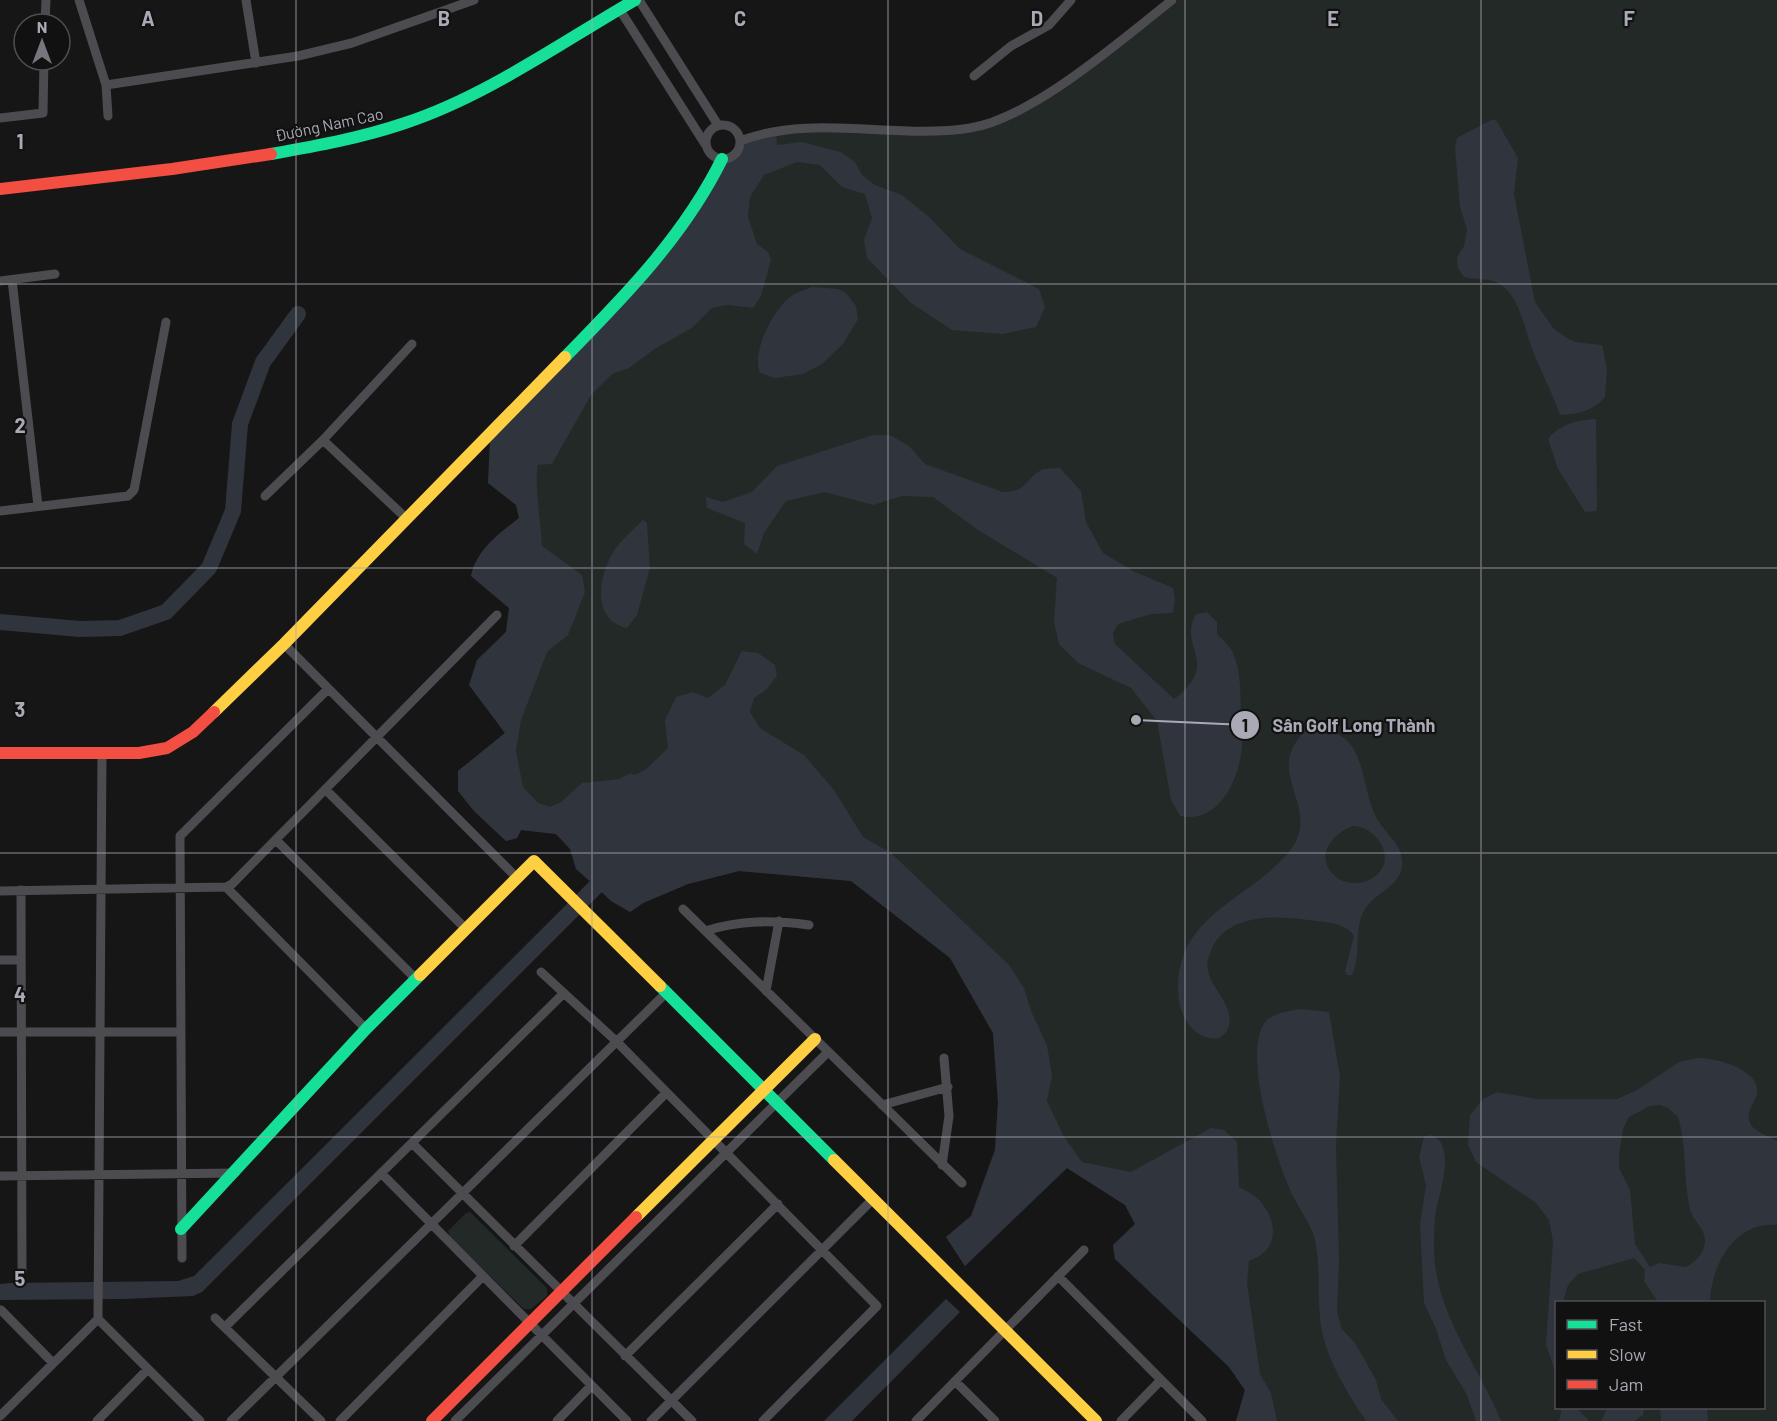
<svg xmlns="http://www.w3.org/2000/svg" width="1777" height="1421" font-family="Barlow,sans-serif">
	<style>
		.green { fill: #232926; fill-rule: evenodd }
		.water { fill: #30343d; fill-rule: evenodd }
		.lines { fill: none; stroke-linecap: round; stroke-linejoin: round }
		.river { stroke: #30343d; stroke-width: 16 }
		.street { stroke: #4c4c50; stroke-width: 9 }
		.fast { stroke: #16e098; stroke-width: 12 }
		.slow { stroke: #ffcf43; stroke-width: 12 }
		.jam { stroke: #f24e42; stroke-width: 12 }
		.grid { fill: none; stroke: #aaaab6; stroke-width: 1.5; stroke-opacity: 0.55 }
		.labels { text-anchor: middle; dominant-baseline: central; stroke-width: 4.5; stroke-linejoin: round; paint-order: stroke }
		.street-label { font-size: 16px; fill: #aaaab6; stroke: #111112 }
		.grid-label { font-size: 20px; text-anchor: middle; font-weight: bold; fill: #aaaab6; stroke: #111112; stroke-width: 4.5; stroke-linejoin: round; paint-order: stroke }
		.leader { fill: none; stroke: #aaaab6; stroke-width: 2 }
		.callout-dot { fill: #aaaab6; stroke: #111112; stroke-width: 2 }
		.mark-label { font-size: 18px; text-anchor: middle; font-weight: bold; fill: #111 }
		.callout-label { font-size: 18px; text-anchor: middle; font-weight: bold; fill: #aaaab6; stroke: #111112; stroke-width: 4.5; stroke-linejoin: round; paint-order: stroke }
	</style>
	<rect width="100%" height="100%" fill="#161617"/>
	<path class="green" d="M1178,0H1777V1421H1236L1245,1390L1229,1367L1115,1259L1113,1245L1135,1224L1125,1205L1067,1168L965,1266L946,1237L971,1216L995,1150L998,1102L993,1033L950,958L851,881L739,871L688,884L643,903L630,912L611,901L576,869L570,849L556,834L521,830L517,838L506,841L474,811L458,791V771L505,733L469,685L477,660L506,632L509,608L471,576C477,549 499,534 519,518L516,505L488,483L724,162C735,160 740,155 742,144L759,138L804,131L941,134L993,126L1106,56ZM1556,1302H1764V1408H1556Z
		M470,1212L547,1288V1296L531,1309H524L450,1237L448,1231L466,1213Z"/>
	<path class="water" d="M1491,120H1496L1518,158L1514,194L1535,302L1553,328L1565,337L1575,342L1602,345L1607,369L1605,397C1592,412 1578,414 1560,415C1552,392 1541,372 1533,351C1524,329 1520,293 1496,282C1486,278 1474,280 1464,277L1458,268L1457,257L1464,246L1467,229L1460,207L1455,148L1457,138Z
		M776,134L777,145L802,142L841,152L855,162L862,175L875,185L902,195L928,216L960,249L1039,289L1045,307L1036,327L1003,334L952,330L911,303L867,258L864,240L872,218L865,194L842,187L820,165L797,162L764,175L750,197L748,217L757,244L768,252L771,260L761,296L753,308L727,305L712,308L692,328L656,348L629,368L612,374L591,395L552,464L538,465C534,482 541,525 542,546L582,575L585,592L568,635L547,652L521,720L516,751L523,787L538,803L550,807L561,802L582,783L619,779L631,773L634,775L645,770L668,748L665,720L676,697L693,692L708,698L725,685L742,651L758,653L775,665L777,676L766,690L754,698L750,712L760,728L804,755L834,790L863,837L891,853L1009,965L1024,988L1031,1011L1047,1045L1052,1076L1047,1101L1064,1137L1082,1162L1131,1172L1211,1128L1224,1130L1237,1142L1239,1187C1246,1191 1254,1194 1259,1200C1279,1222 1279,1251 1249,1261L1247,1283L1260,1374L1271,1393L1277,1421H1236L1245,1390L1229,1367L1115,1259L1113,1245L1135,1224L1125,1205L1067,1168L965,1266L946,1237L971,1216L995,1150L998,1102L993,1033L950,958L851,881L739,871L688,884L643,903L630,912L611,901L602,892L202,1292L193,1296L123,1299L0,1300V1284L10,1283L178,1281L194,1276L590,881L576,869L570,849L556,834L521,830L517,838L506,841L474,811L458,791V771L505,733L469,685L477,660L506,632L509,608L471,576C477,549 499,534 519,518L516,505L488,483L490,438L623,302L724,162C735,160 740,155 742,144Z
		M812,287L838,289L846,293L856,306L858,319L843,344L822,364L803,374L775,378L760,373C751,352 773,310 790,297C797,292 805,290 812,287Z
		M1596,419L1597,511L1585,512L1558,469L1548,439C1560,424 1577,420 1596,419Z
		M873,435H890L909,446L925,464L1003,492C1027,493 1025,478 1043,469L1060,468L1081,491L1086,522L1103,553L1133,571L1173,588L1175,599L1173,613L1151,614L1118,624L1113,633L1115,644L1174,699C1222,662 1177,648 1196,614L1207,612L1217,622V634C1222,639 1229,645 1232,651C1242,671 1240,694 1241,715C1241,725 1243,736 1242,747C1239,780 1219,824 1180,816L1171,800L1157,721L1131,688L1078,663L1059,644L1054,622L1057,578L978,530L933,497L902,496L873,505L825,492L786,501L764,533L757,554L744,544L745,523L707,508L706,497L723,502L752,492L777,466Z
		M643,520L647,523L650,568L637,615L627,628C591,620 598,576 614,551C621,540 634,529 643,520Z
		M1309,730C1369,726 1358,781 1376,817C1383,831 1401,843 1402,860C1405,885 1375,892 1365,909C1353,928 1362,955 1352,975H1347L1345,971L1354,936C1345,922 1323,922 1308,920C1276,915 1228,914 1212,948C1209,955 1206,963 1208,970C1211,990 1240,1010 1226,1032C1218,1045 1198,1036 1191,1027C1180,1014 1178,1002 1178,986C1180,913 1249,900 1289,852C1322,812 1271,779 1296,742C1300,736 1303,732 1309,730ZM1353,826C1370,826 1389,845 1384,864C1377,884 1348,889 1334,875C1314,856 1333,833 1353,826Z
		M1300,1009L1329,1012L1340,1076L1336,1145L1339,1261L1337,1312L1342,1329L1355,1343L1376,1380L1381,1399L1398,1421H1366C1346,1391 1323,1354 1320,1318C1317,1290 1321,1263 1314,1236C1309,1222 1300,1210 1293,1196C1277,1163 1240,1052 1266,1021C1274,1013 1289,1011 1300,1009Z
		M1698,1058C1716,1058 1760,1069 1757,1093C1755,1104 1745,1111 1750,1123C1754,1132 1769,1136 1777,1141V1225C1735,1221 1711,1265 1710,1302H1658L1644,1281L1645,1270L1634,1258L1578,1274L1568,1285L1563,1302H1556V1374L1546,1345L1553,1241L1549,1220L1536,1203L1476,1162L1468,1145L1470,1115L1483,1099L1497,1092L1537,1099H1617L1637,1090L1679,1062ZM1660,1105L1668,1108L1678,1117C1687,1146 1683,1179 1690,1209C1693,1222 1706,1228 1705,1243C1703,1255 1696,1261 1686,1267L1659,1263L1650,1267L1635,1244L1630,1190L1619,1168V1154L1623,1129L1629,1117L1650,1106Z
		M1430,1135C1457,1142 1440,1192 1436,1210C1434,1223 1434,1238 1434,1251C1436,1314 1478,1365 1501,1421H1476L1467,1395L1446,1360L1436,1329L1424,1303L1420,1224L1426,1185L1419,1157L1424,1137Z
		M946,1299L960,1312L852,1421H824Z
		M1562,1408H1577L1589,1421H1559Z
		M1607,1408H1644L1643,1415L1635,1421H1601Z
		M1660,1408H1707L1708,1421H1661Z"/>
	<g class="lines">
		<path class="river" d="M0,622L80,629L120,628L166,612L209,568L233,511L240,424L263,362L298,314"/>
		<path class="street" d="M79,0L106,85L108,116
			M246,0L256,63
			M639,0L718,125
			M620,10L705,144
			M45,24L46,0
			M974,76L1011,46L1049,25L1071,0
			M106,85L298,56L352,43L474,0
			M0,118L43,113L44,60
			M706 142a17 17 0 1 1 34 0a17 17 0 1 1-34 0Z
			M740,141C813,113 895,140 970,128C1031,119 1123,39 1172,0
			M12,280L38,506
			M0,281L55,274
			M323,440L407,519
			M265,496L323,440L412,344
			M0,511L128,496L134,490L166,322
			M284,644L517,878
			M326,790L466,929
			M276,840L416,979
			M226,887L366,1029
			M21,890L22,1271
			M0,891L226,887L232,884L497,615
			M683,909L962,1183
			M705,931C740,920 773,920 809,925
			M0,960H21
			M541,972L616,1041L877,1306L763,1421
			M766,991L779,921
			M0,1032H181
			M882,1105L948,1087
			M412,1143L692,1421
			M942,1165L949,1116L944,1058
			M381,1173L627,1421
			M0,1176L235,1173
			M514,1246L666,1093
			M182,1258L180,836L328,689
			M1058,1276L1202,1421
			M1,1310L53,1363
			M215,1318L321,1421
			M98,1319L200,1421
			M225,1327L564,993
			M625,1356L778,1204
			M955,1381L995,1421
			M0,1416L98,1319L102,753
			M97,1421L148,1369
			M231,1421L666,993
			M340,1421L482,1277
			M455,1421L828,1052
			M557,1421L591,1386
			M651,1421L873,1199
			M916,1421L1084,1250
			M1121,1421L1161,1380"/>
		<path class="fast" d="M271,154C316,146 361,138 405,123C485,97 562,42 635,0
			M565,357C624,297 684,236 722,159
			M660,986L834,1160
			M181,1229L366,1029L420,975"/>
		<path class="slow" d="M214,712L284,644L565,357
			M420,975L534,861L660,986
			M834,1160L1096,1421
			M636,1217L815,1039"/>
		<path class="jam" d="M0,189L172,169L271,154
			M0,753H139L167,748L193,732L214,712
			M432,1421L636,1217"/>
	</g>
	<path class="grid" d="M296,0V1421M592,0V1421M888,0V1421M1185,0V1421M1481,0V1421M0,284H1777M0,568H1777M0,853H1777M0,1137H1777"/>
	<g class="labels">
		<g class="street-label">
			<text transform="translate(329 124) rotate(-12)">Đường Nam Cao</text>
		</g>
	</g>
	<g class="grid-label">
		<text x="148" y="26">A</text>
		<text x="444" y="26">B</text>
		<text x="740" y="26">C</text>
		<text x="1037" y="26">D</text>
		<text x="1333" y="26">E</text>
		<text x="1629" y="26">F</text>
		<text x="20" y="149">1</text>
		<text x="20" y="433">2</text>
		<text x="20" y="717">3</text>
		<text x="20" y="1002">4</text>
		<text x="20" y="1286">5</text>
	</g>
	<path class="leader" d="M1136 720L1245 725"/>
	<g class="callout-dot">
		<circle cx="1136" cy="720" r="6"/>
		<circle cx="1245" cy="725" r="15"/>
	</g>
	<g class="mark-label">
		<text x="1245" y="732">1</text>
	</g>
	<g class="callout-label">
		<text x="1354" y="732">Sân Golf Long Thành</text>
	</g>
	<rect x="1555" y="1301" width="210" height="108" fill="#111112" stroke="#4e4e54" stroke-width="1.5"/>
	<rect x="1567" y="1320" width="30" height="9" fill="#16e098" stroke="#4e4e54" stroke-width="1.5"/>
	<text x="1609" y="1331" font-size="18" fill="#aaaab6">Fast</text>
	<rect x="1567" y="1350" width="30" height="9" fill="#ffcf43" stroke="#4e4e54" stroke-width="1.5"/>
	<text x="1609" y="1361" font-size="18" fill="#aaaab6">Slow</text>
	<rect x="1567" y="1380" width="30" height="9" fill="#f24e42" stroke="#4e4e54" stroke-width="1.5"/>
	<text x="1609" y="1391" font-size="18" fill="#aaaab6">Jam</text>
	<g transform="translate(42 42)"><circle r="28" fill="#111112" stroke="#4e4e54" stroke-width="1.5"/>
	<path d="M0-4.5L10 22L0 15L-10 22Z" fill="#76767e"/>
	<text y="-9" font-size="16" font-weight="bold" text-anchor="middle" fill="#aaaab6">N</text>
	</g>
</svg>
